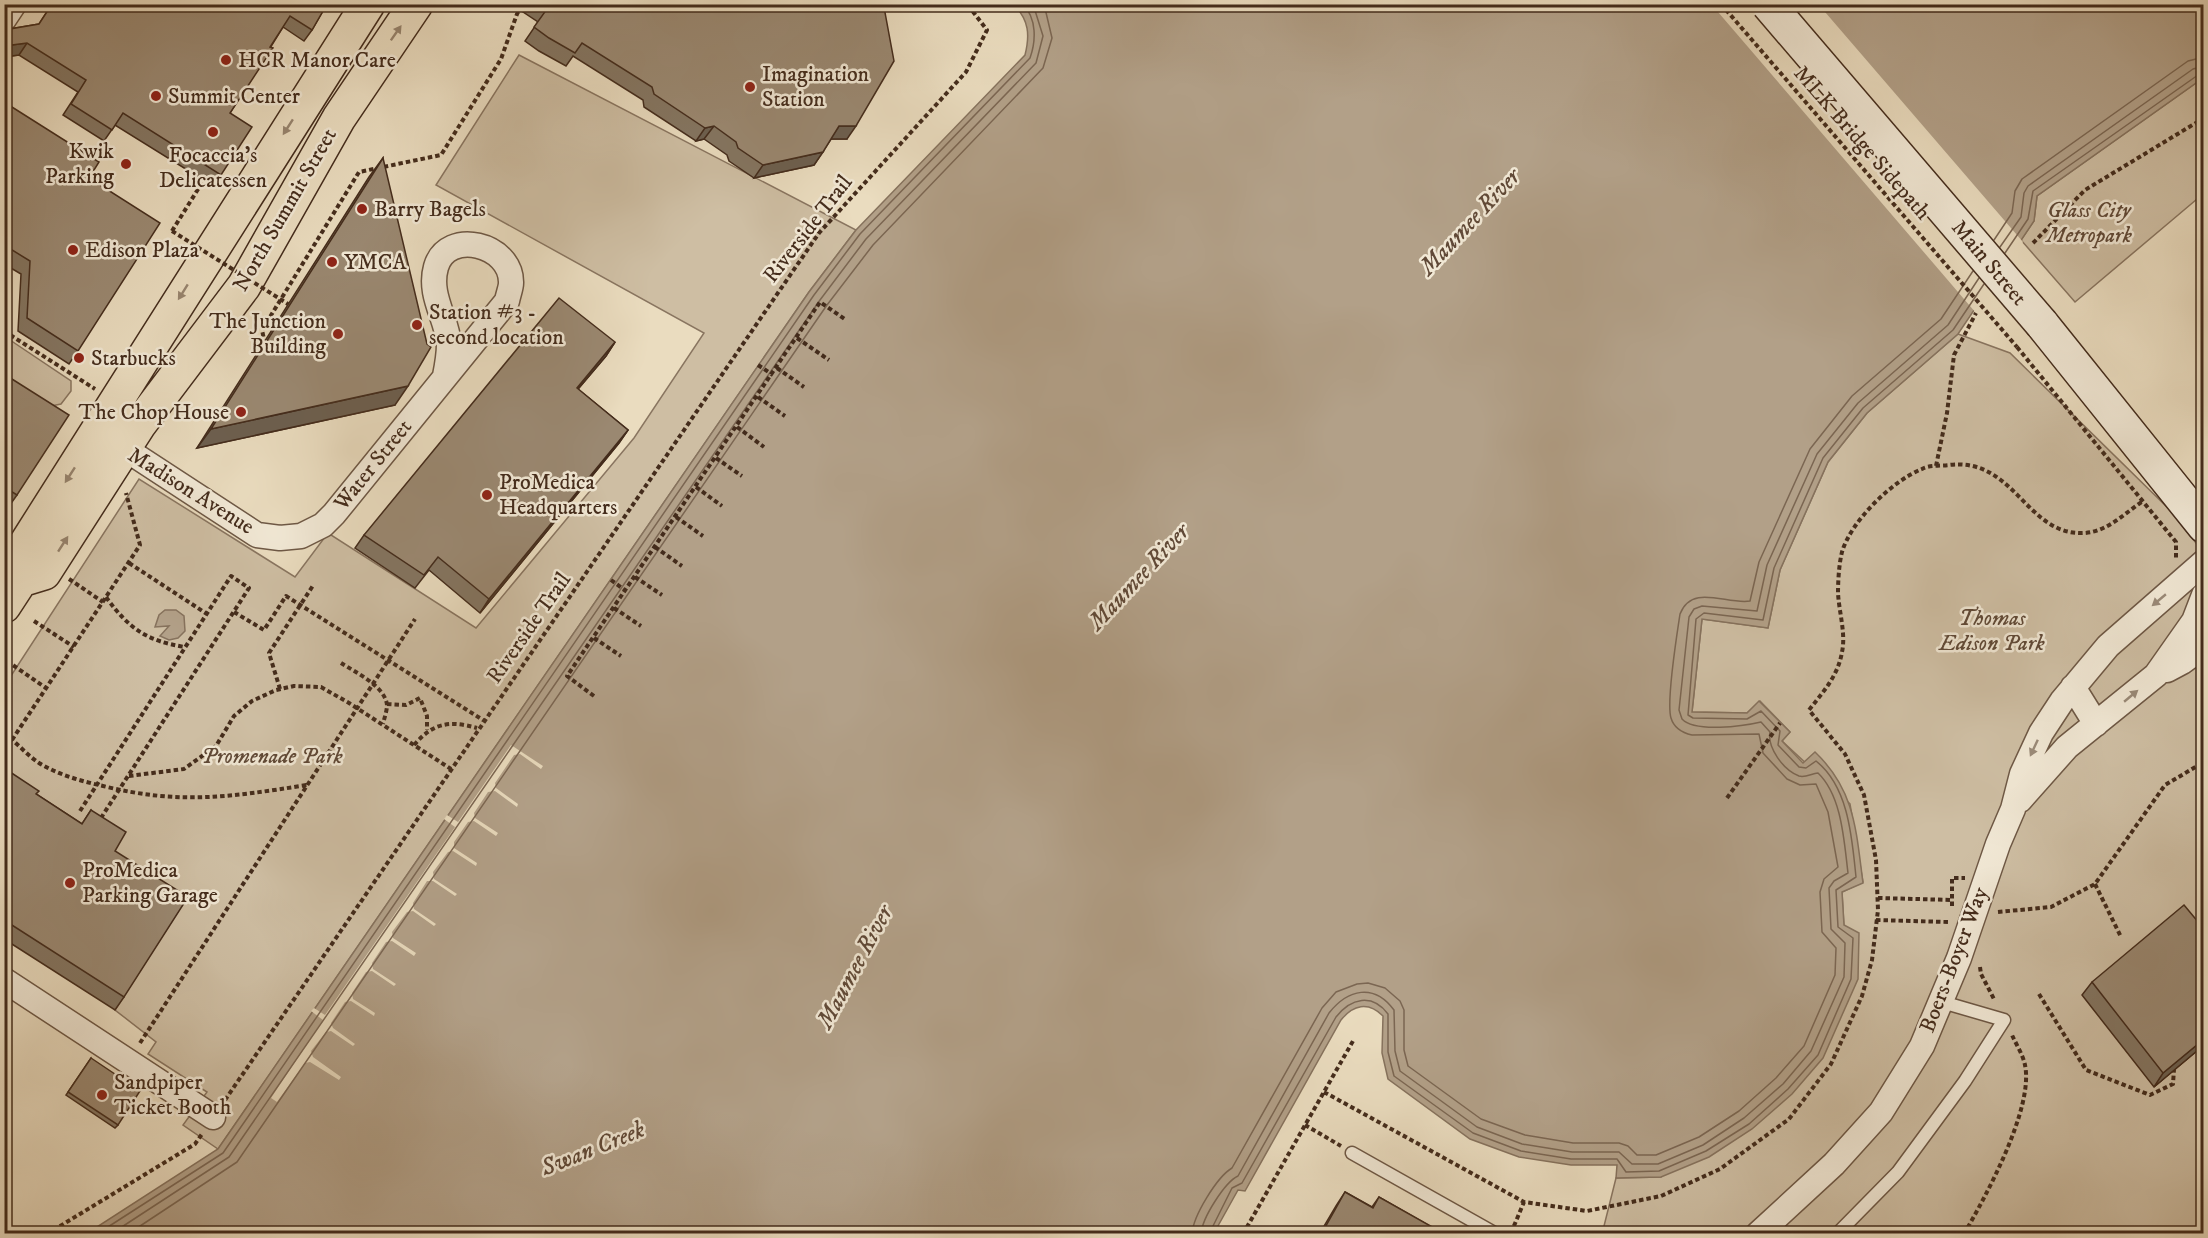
<svg xmlns="http://www.w3.org/2000/svg" width="2208" height="1238" font-family="'IM FELL DW Pica',serif">
	<style>
		.green { fill: #cebea3; stroke: #897560; stroke-width: 1.5 }
		.water { fill: #b2a088; stroke: #86725d; stroke-width: 1.5 }
		.pier { fill: #eadcbf }
		.lines { fill: none; stroke-linecap: round; stroke-linejoin: round }
		.shore { stroke: #7b6652; stroke-width: 1.5 }
		.lane-casing { stroke: #6e5845; stroke-width: 15 }
		.street-casing { stroke: #6e5845; stroke-width: 27 }
		.secondary-casing { stroke: #442c1c; stroke-width: 36 }
		.primary-casing { stroke: #442c1c; stroke-width: 36 }
		.path { stroke: #442c1c; stroke-width: 4; stroke-dasharray: 4.5 3; stroke-linecap: butt }
		.lane { stroke: #f1e8d5; stroke-width: 12 }
		.street { stroke: #f1e8d5; stroke-width: 24 }
		.secondary { stroke: #f1e8d5; stroke-width: 33 }
		.primary { stroke: #eadcbf; stroke-width: 33 }
		.secondary-bridge-casing { stroke: #442c1c; stroke-width: 36; stroke-linecap: butt }
		.path-bridge { stroke: #442c1c; stroke-width: 4; stroke-dasharray: 4.5 3; stroke-linecap: butt }
		.secondary-bridge { stroke: #f1e8d5; stroke-width: 33 }
		.wall { fill: #847561; stroke: #442c1c; stroke-width: 1.5 }
		.shaded-wall { fill: #6c5f4f; stroke: #442c1c; stroke-width: 1.5 }
		.building { fill: #9a8871; stroke: #442c1c; stroke-width: 1.5 }
		.oneway { fill: #97846e }
		.oneway2 { fill: #9a8a78 }
		.poi-dot { fill: #8f2418; stroke: #f1e8d5; stroke-width: 2 }
		.labels { text-anchor: middle; dominant-baseline: central; stroke-width: 5; stroke-linejoin: round; paint-order: stroke }
		.poi-label { font-size: 22px; fill: #442c1c; stroke: #f1e8d5; text-anchor: start }
		.street-label { font-size: 22px; fill: #442c1c; stroke: #f1e8d5 }
		.park-label { font-size: 22px; font-style: italic; fill: #604937; stroke: #f1e8d5 }
		.water-label { font-size: 24px; font-style: italic; fill: #604937; stroke: #f1e8d5 }
	</style>
	<rect width="100%" height="100%" fill="#eadcbf"/>
	<filter id="stains"><feTurbulence type="fractalNoise" baseFrequency=".00333" numOctaves="4"/><feColorMatrix values="0 0 0 0 .2 0 0 0 0 .09 0 0 0 0 .02 0 0 0 .5 -.17"/></filter>
	<radialGradient id="worn" r=".72"><stop offset=".6" stop-color="#630" stop-opacity="0"/><stop offset="1" stop-color="#630" stop-opacity=".3"/></radialGradient>
	<path class="green" d="M519,55L856,230L809,292L218,1149L183,1125L207,1092L148,1054L156,1042L115,1010L179,910L5,787V685L139,479L295,577L328,533L476,628L634,438L704,333L436,185Z
		M2203,78V194L2075,302L2021,240L2034,221L2037,196Z
		M1958,334L2010,353L2172,512L2203,552V1233L1602,1234L1616,1178L1661,1177L1844,926L1842,892L1863,882L1850,804L1782,741L1790,732L1760,701L1747,713L1692,712L1702,619L1768,628L1780,570L1828,462L1867,413Z
		M4,336L71,381V391L61,404L51,406L5,376Z"/>
	<path class="water" d="M1014,5H2203V78L2037,196L2034,221L1958,334L1867,413L1828,462L1780,570L1768,628L1702,619L1692,712L1747,713L1759,701L1790,732L1782,741L1803,763L1815,752C1855,790 1856,830 1863,883L1842,892L1844,925L1859,933L1858,979L1823,1058L1792,1094L1752,1129L1709,1157L1661,1177L1616,1178L1617,1165H1571L1519,1157L1470,1139L1388,1079L1382,1053L1383,1016C1368,1001 1353,1005 1341,1020L1245,1191L1238,1190L1214,1233L86,1234L218,1149L809,292L856,230L1025,55C1030,35 1029,20 1014,5Z
		M165,610H176L184,616L185,631L178,638L169,640L160,636L169,626L155,627L159,615Z"/>
	<path class="pier" d="M1712,5H1819L2023,242L1976,313Z
		M511,745L543,766L541,769L520,754L514,755L495,783L496,788L518,804L517,807L495,791L488,792L474,813L475,818L498,833L496,836L474,821L468,822L454,842V848L477,863L476,866L453,851L448,852L433,872L434,879L457,894L455,896L433,881H427L413,903L414,909L436,924L434,926L413,911L407,912L392,932L393,938L416,953L414,956L392,941L386,942L372,963L373,969L396,984L394,986L372,971L366,972L352,993L353,999L375,1013L374,1016L351,1001L345,1002L331,1023L333,1028L355,1044L353,1046L331,1031L326,1032L311,1051L313,1057L341,1077L339,1080L310,1062L305,1063L277,1102L271,1098L323,1020L311,1011L314,1008L325,1015L455,827L444,819L447,815L458,822Z"/>
	<g class="lines">
		<path class="shore" d="M1994,240L2012,213L2015,191L2022,179L2188,61L2204,57
			M2000,247L2021,217L2024,193L2028,186L2193,69L2204,66
			M2005,253L2028,219L2033,191L2198,75L2204,74
			M97,1234L223,1153L814,295L860,234L1030,58C1036,41 1037,19 1023,4
			M111,1234L229,1157L820,300L866,239L1036,63L1043,36L1033,4
			M128,1234L237,1162L827,305L873,245L1043,68L1052,38L1044,4
			M1192,1234C1193,1216 1217,1177 1232,1168L1322,1008L1336,992L1357,984L1368,983L1385,988L1400,1001L1404,1010V1050L1408,1066L1481,1119L1525,1135L1573,1143H1619L1628,1146L1637,1155H1656L1699,1137L1739,1111L1776,1078L1804,1046L1835,975L1836,948L1822,932L1820,892L1824,879L1838,867L1828,812L1816,784L1800,785L1787,779L1763,753L1759,734L1692,735C1683,733 1674,728 1671,718C1666,702 1677,634 1680,614C1692,583 1727,605 1750,601L1759,562L1810,449L1852,396L1941,319L1973,271
			M1201,1234C1202,1218 1225,1182 1238,1176L1329,1013C1348,989 1374,983 1394,1010L1395,1051L1400,1071L1477,1127L1522,1144L1572,1152H1619L1632,1164H1658L1703,1145L1744,1118L1783,1084L1811,1051L1844,977L1845,943L1831,929L1829,888L1834,881L1848,873C1844,841 1842,796 1818,773C1812,773 1806,778 1799,776C1783,770 1767,747 1770,732L1761,722C1744,726 1695,733 1682,719L1679,710L1689,617L1694,609L1702,606L1757,611L1767,565L1817,454L1858,403L1948,325L1979,278
			M1209,1234L1232,1188L1242,1183L1336,1017C1351,998 1372,993 1388,1014V1052L1394,1076L1473,1133L1521,1151L1571,1159H1617L1626,1172L1659,1171L1706,1151L1749,1124L1788,1089L1818,1055L1851,979L1853,938L1838,927L1836,890L1856,877C1852,839 1849,787 1816,761L1806,768L1799,767L1778,745L1780,731L1761,711L1747,719L1693,718L1688,715L1696,619L1704,613L1763,620L1774,568L1823,458L1863,408L1953,330L1984,284"/>
		<defs>
			<path id="lane" d="M1352,1153L1496,1234
				M1837,1234L1898,1172L1965,1081L2004,1020L1942,1002"/>
			<path id="street" d="M4,19L14,4
				M110,439L257,535L280,538L301,536L323,525L334,514L507,301C508,295 511,288 511,283C512,244 447,228 436,267C428,295 447,318 449,344C449,354 447,366 445,376
				M2167,670L2182,662L2204,646
				M2073,687L2096,724
				M2020,800L2067,747L2156,675L2194,621L2204,595
				M4,980L213,1117
				M1758,1234L1834,1164L1881,1112L1922,1046L1959,958L1998,844L2013,809L2022,774L2041,733L2062,701L2108,646L2204,562"/>
			<path id="secondary" d="M2042,324L2204,526"/>
			<path id="primary" d="M21,580L18,556L368,4
				M4,606L21,580L44,573L139,425L244,286L339,118L416,4"/>
		</defs>
		<use href="#lane" class="lane-casing"/>
		<use href="#street" class="street-casing"/>
		<use href="#secondary" class="secondary-casing"/>
		<use href="#primary" class="primary-casing"/>
		<path class="path" d="M172,231L205,178
			M2033,243L2085,190L2204,118
			M4,331L95,389
			M797,338L829,360
			M265,344L262,330L359,172L441,155L501,59L517,14L523,4
			M2017,347L2176,542V558
			M758,365L773,375
			M777,368L804,387
			M758,397L785,416
			M737,427L764,447
			M716,458L742,476
			M1936,466L1947,413L1954,355L1976,313
			M696,487L722,506
			M676,517L703,536
			M655,547L682,566
			M129,563L207,614
			M635,577L662,595
			M69,579L103,602
			M611,580L626,591
			M106,597C129,629 147,641 185,647
			M614,608L641,626
			M234,612L264,630L286,596L483,720
			M34,621L74,647
			M594,638L621,656
			M7,661L46,688
			M341,663C355,672 385,686 387,705C387,711 384,719 383,724
			M280,689L269,653L314,584
			M594,696L567,676L820,302L846,320
			M387,704L406,705L420,698L427,716V730
			M4,733C16,742 27,755 39,763C59,775 81,781 103,786C180,805 230,797 307,785
			M12,740L140,545L126,493
			M414,745C433,723 449,720 477,728
			M129,776L184,769L216,746L234,716L252,701L276,690L294,686L321,687L349,703L451,769
			M1727,798L1780,723
			M80,811L231,576L249,588L99,821
			M2095,884L2121,937
			M1878,898L1953,900
			M1952,906V878H1965
			M1998,912L2051,907L2095,884L2165,785L2204,762
			M1876,920L1948,922
			M1980,967L1981,974L1995,1001
			M2039,994L2086,1070L2150,1095L2173,1084L2174,1069
			M140,1043L415,619
			M1324,1092L1524,1202L1587,1211L1661,1196L1720,1169L1789,1119L1831,1064L1862,996L1872,960L1878,910L1876,860L1864,795L1845,754L1809,710C1823,692 1838,676 1842,652C1846,634 1839,612 1838,593C1838,581 1839,564 1842,552C1851,521 1892,481 1922,469C1929,465 1940,466 1949,465C2015,457 2026,536 2084,533C2107,532 2125,513 2143,501
			M225,1100L819,233L966,72L987,30L967,4
			M1305,1125L1341,1146
			M1511,1233L1524,1202
			M47,1234L195,1144L202,1134
			M1243,1234L1353,1041
			M1964,1234C1986,1196 2034,1108 2025,1065C2023,1055 2016,1044 2012,1035"/>
		<use href="#lane" class="lane"/>
		<use href="#street" class="street"/>
		<use href="#secondary" class="secondary"/>
		<use href="#primary" class="primary"/>
		<defs>
			<path id="secondary-bridge" d="M1768,4L2042,324"/>
		</defs>
		<use href="#secondary-bridge" class="secondary-bridge-casing"/>
		<path class="path-bridge" d="M1721,4L2017,347
			M172,231L288,304"/>
		<use href="#secondary-bridge" class="secondary-bridge"/>
	</g>
	<path class="wall" d="M52,4L62,5V4H327L312,30L304,41L283,27L230,113L221,175L213,186L115,125L104,141L63,115L78,92L19,55L4,57V30L39,24Z
		M511,4H881L847,139H831L814,165L754,178L729,161L727,155L704,139L696,141L644,107L643,100L573,56L566,66L539,51L525,41L538,22Z
		M4,102L89,178L78,351L69,364L18,331L21,274L4,264Z
		M383,158L395,405L197,448L369,177Z
		M615,342L606,356L578,389L628,430L619,443L480,613L429,570L415,588L355,548L364,535Z
		M4,374L17,495L7,509L4,508Z
		M4,768L36,794L82,824L91,810L115,851L124,997L115,1010L4,939Z
		M2204,929V1045L2154,1087L2082,995L2092,982Z
		M91,1058L118,1125L115,1128L66,1095Z
		M1345,1192L1372,1207L1379,1197L1442,1233H1320L1336,1206Z"/>
	<path class="shaded-wall" d="M27,43L19,55L4,57V46Z
		M714,126L704,139L696,141L705,128Z
		M839,126H856L847,139H830Z
		M823,152L814,165L754,178L763,165Z
		M615,342L606,356L568,401L577,388Z
		M408,386L395,405L197,448L211,429Z
		M628,430L619,443L480,613L489,599Z
		M2204,1039V1045L2154,1087L2163,1073Z"/>
	<path class="building" d="M52,4H60L62,6L63,4H327L312,30L290,16L270,47L273,48L230,113L252,127L221,175L123,113L112,130L71,104L86,80L27,43L4,46V30L39,24Z
		M540,4H881L884,7L894,61L856,126H839L823,152L763,165L738,148L736,142L714,126L705,128L654,94L652,87L582,43L575,53L549,38L534,27L547,9Z
		M4,102L99,162L89,178L160,223L78,351L27,318L30,261L4,245V219L7,217L9,189L4,186Z
		M383,158L427,344L431,347L408,386L211,429Z
		M559,298L615,342L577,388L628,430L489,599L438,557L424,575L364,535Z
		M4,374L69,415L17,495L4,487Z
		M4,768L39,791L36,794L82,824L91,810L126,832L115,851L188,897L124,997L4,920Z
		M2184,905L2204,929V1039L2163,1073L2092,982Z
		M91,1058L140,1091L118,1125L68,1092Z
		M1345,1192L1373,1208L1379,1197L1443,1233H1322Z"/>
	<defs><path id="oneway-solid" d="M-6-.8H1V-3.2L6.5 0L1 3.2V.8H-6Z" transform="scale(1.5)"/></defs>
	<g class="oneway">
		<use href="#oneway-solid" transform="translate(396 33) rotate(-55)"/>
		<use href="#oneway-solid" transform="translate(288 127) rotate(123)"/>
		<use href="#oneway-solid" transform="translate(183 292) rotate(122)"/>
		<use href="#oneway-solid" transform="translate(70 475) rotate(123)"/>
		<use href="#oneway-solid" transform="translate(63 544) rotate(-57)"/>
	</g>
	<g class="oneway2">
		<use href="#oneway-solid" transform="translate(2159 600) rotate(140)"/>
		<use href="#oneway-solid" transform="translate(2131 696) rotate(-40)"/>
		<use href="#oneway-solid" transform="translate(2034 748) rotate(115)"/>
	</g>
	<g class="poi-dot">
		<circle cx="226" cy="60" r="6"/>
		<circle cx="750" cy="87" r="6"/>
		<circle cx="156" cy="96" r="6"/>
		<circle cx="213" cy="132" r="6"/>
		<circle cx="126" cy="164" r="6"/>
		<circle cx="362" cy="209" r="6"/>
		<circle cx="73" cy="250" r="6"/>
		<circle cx="332" cy="262" r="6"/>
		<circle cx="417" cy="325" r="6"/>
		<circle cx="338" cy="334" r="6"/>
		<circle cx="79" cy="358" r="6"/>
		<circle cx="241" cy="412" r="6"/>
		<circle cx="487" cy="495" r="6"/>
		<circle cx="70" cy="883" r="6"/>
		<circle cx="102" cy="1095" r="6"/>
	</g>
	<g class="labels">
		<g class="poi-label">
			<text x="238" y="60">HCR Manor Care</text>
			<text x="762" y="74">Imagination<tspan x="762" dy="25">Station</tspan></text>
			<text x="168" y="96">Summit Center</text>
			<text x="114" y="151" text-anchor="end">Kwik<tspan x="114" dy="25">Parking</tspan></text>
			<text x="213" y="155" text-anchor="middle">Focaccia's<tspan x="213" dy="25">Delicatessen</tspan></text>
			<text x="374" y="209">Barry Bagels</text>
			<text x="85" y="250">Edison Plaza</text>
			<text x="344" y="262">YMCA</text>
			<text x="429" y="312">Station #3 -<tspan x="429" dy="25">second location</tspan></text>
			<text x="326" y="321" text-anchor="end">The Junction<tspan x="326" dy="25">Building</tspan></text>
			<text x="91" y="358">Starbucks</text>
			<text x="229" y="412" text-anchor="end">The Chop House</text>
			<text x="499" y="482">ProMedica<tspan x="499" dy="25">Headquarters</tspan></text>
			<text x="82" y="870">ProMedica<tspan x="82" dy="25">Parking Garage</tspan></text>
			<text x="114" y="1082">Sandpiper<tspan x="114" dy="25">Ticket Booth</tspan></text>
		</g>
		<g class="street-label">
			<text transform="translate(1862 143) rotate(49)">MLK Bridge Sidepath</text>
			<text transform="translate(285 210) rotate(-60)">North Summit Street</text>
			<text transform="translate(808 229) rotate(-52)">Riverside Trail</text>
			<text transform="translate(1989 263) rotate(50)">Main Street</text>
			<text transform="translate(373 465) rotate(-51)">Water Street</text>
			<text transform="translate(191 491) rotate(32)">Madison Avenue</text>
			<text transform="translate(529 628) rotate(-55)">Riverside Trail</text>
			<text transform="translate(1954 960) rotate(-69)">Boers-Boyer Way</text>
		</g>
		<g class="park-label">
			<text x="2089" y="210">Glass City<tspan x="2089" dy="25">Metropark</tspan></text>
			<text x="1992" y="618">Thomas<tspan x="1992" dy="25">Edison Park</tspan></text>
			<text x="272" y="756">Promenade Park</text>
		</g>
		<g class="water-label">
			<text transform="translate(1470 222) rotate(-47)">Maumee River</text>
			<text transform="translate(1139 577) rotate(-47)">Maumee River</text>
			<text transform="translate(855 967) rotate(-62)">Maumee River</text>
			<text transform="translate(593 1149) rotate(-22)">Swan Creek</text>
		</g>
	</g>
	<rect width="2208" height="1238" fill="none" stroke="#eadcbf" stroke-width="24"/>
	<rect x="6" y="6" width="2196" height="1226" fill="none" stroke="#442c1c" stroke-width="3"/>
	<rect x="12" y="12" width="2184" height="1214" fill="none" stroke="#442c1c" stroke-width="1.5"/>
	<rect width="100%" height="100%" filter="url(#stains)"/>
	<rect width="100%" height="100%" fill="url(#worn)"/>
</svg>
